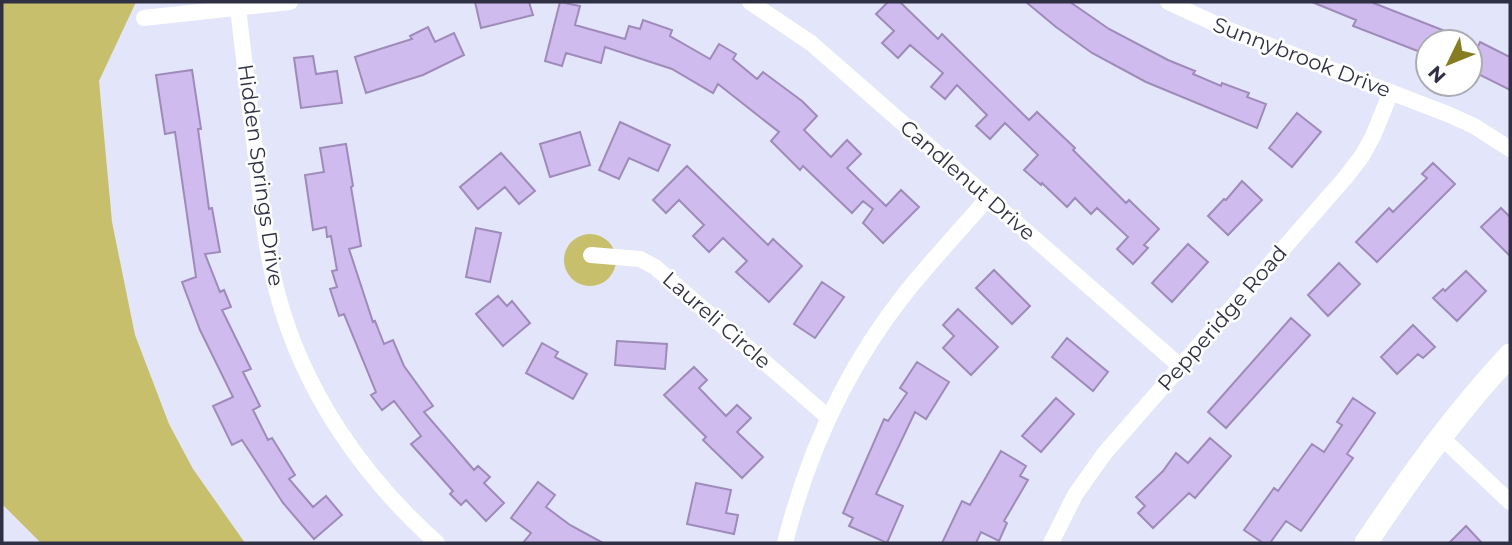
<svg xmlns="http://www.w3.org/2000/svg" width="1512" height="545" font-family="Montserrat,sans-serif">
	<style>
		.green { fill: #c8bf6d }
		.building { fill: #cfbbed; stroke: #9e8bba; stroke-width: 2 }
		.lines { fill: none; stroke-linecap: round; stroke-linejoin: round }
		.street { stroke: #fff; stroke-width: 16 }
		.secondary { stroke: #fff; stroke-width: 23 }
		.labels { text-anchor: middle; dominant-baseline: central; stroke-width: 5; stroke-linejoin: round; paint-order: stroke }
		.street-label { font-size: 21px; fill: #2f3044; stroke: #fff }
	</style>
	<rect width="100%" height="100%" fill="#e3e5fa"/>
	<path class="green" d="M2,2H136L99,81L112,222L135,335L169,424L193,469L245,543H41L2,504Z
		M564 260a26 26 0 1 1 52 0a26 26 0 1 1-52 0Z"/>
	<path class="building" d="M475,2H529L533,15L481,28Z
		M560,2L580,6L575,25L625,39L629,26L640,29L643,20L672,30L670,36L710,59L719,44L736,54L733,59L757,79L763,72L802,101L817,116L804,130L831,157L847,140L861,154L847,168L886,206L901,190L919,207L883,243L863,223L873,209L863,201L852,213L803,166L800,170L771,141L779,132L718,84L713,93L672,69L605,47L601,63L566,53L562,66L545,61Z
		M888,2H900L938,39L942,34L1029,120L1037,112L1075,148L1073,150L1126,203L1129,200L1159,229L1144,245L1148,248L1133,264L1117,249L1128,237L1097,208L1091,214L1075,198L1067,207L1042,183L1041,185L1024,170L1038,155L1005,123L990,139L976,126L987,115L957,85L945,99L931,87L943,73L910,45L898,58L882,43L894,31L876,14Z
		M1026,2H1070L1109,29L1168,60L1195,71L1193,74L1221,86L1222,83L1249,93L1247,97L1266,104L1257,128L1146,82L1092,53L1056,27Z
		M1312,2H1371L1473,42H1428V55L1353,26L1356,20Z
		M428,27L435,42L454,33L464,55L423,75L366,93L355,57L412,39L410,36Z
		M1480,42L1510,57V90L1470,70V64Z
		M313,56L316,74L337,71L342,103L301,108L294,58Z
		M192,70L201,129H198L209,209L212,208L220,252L205,254L220,292L224,290L231,307L222,310L251,369L243,372L260,406L253,410L268,440L272,438L295,475L289,479L313,507L326,496L342,515L314,539L283,503L242,440L232,445L213,406L233,397L200,330L182,282L196,277L175,132L165,134L156,75Z
		M1297,113L1321,132L1292,167L1269,148Z
		M620,122L670,145L658,171L629,158L619,179L599,170Z
		M580,132L590,165L550,177L540,144Z
		M346,144L353,186L351,187L361,246L349,249L373,322L375,321L384,344L393,340L404,366L433,406L424,412L474,470L478,466L490,477L484,483L504,503L486,521L466,500L461,505L450,494L453,491L411,444L421,436L394,401L382,410L371,395L376,392L344,314L339,316L330,289L337,287L332,271L337,270L331,236L327,237L326,227L313,230L305,175L324,172L320,148Z
		M501,153L535,191L519,204L505,187L478,209L460,187Z
		M1433,163L1455,184L1377,262L1356,242L1389,208L1393,212L1427,178L1422,174Z
		M687,166L768,245L773,239L802,266L769,302L736,272L747,261L723,238L709,252L693,236L704,225L679,200L666,213L653,200Z
		M1242,181L1262,200L1228,235L1208,216L1224,199L1226,200Z
		M1501,208L1510,217V256L1481,227Z
		M476,228L501,233L490,282L466,277Z
		M1188,244L1208,262L1172,302L1152,283Z
		M1339,263L1360,284L1328,316L1308,295Z
		M994,270L1030,306L1012,324L976,288Z
		M1466,271L1486,291L1457,321L1433,298L1443,289L1445,291Z
		M822,282L844,297L815,338L794,324Z
		M498,296L507,306L512,301L530,323L503,346L476,314Z
		M958,309L998,347L971,375L943,348L954,336L943,325Z
		M1291,318L1310,335L1226,428L1208,412Z
		M1413,325L1435,347L1423,358L1418,354L1397,374L1381,357Z
		M1067,338L1108,372L1093,391L1052,357Z
		M617,341L667,344L665,369L615,365Z
		M542,343L558,352L555,357L587,374L573,399L526,373Z
		M917,362L949,382L926,419L915,412L876,494L903,506L887,543L849,526L853,518L843,513L884,419L888,421L907,393L900,388Z
		M694,367L707,380L699,388L726,416L737,405L751,418L737,432L763,457L742,478L703,440L706,437L664,395Z
		M1056,398L1074,414L1041,452L1022,436Z
		M1353,398L1375,413L1347,454L1353,458L1301,531L1286,521L1270,543H1263L1244,530L1274,488L1278,491L1312,444L1324,452L1342,425L1337,422Z
		M1210,438L1231,456L1195,498L1189,493L1153,528L1138,513L1145,506L1136,497L1163,471L1176,453L1188,463Z
		M1001,451L1026,466L1020,476L1028,480L1004,521L1007,523L999,541L981,532L976,543H942L962,501L970,505Z
		M538,482L555,495L546,507L570,525L603,543H523L531,533L511,518Z
		M696,483L731,490L726,513L738,515L734,534L687,524Z
		M1466,526L1482,543H1449Z"/>
	<g class="lines">
		<path class="street" d="M750,2L811,43L1180,366
			M1168,2L1229,30L1450,115L1474,126L1510,149
			M238,8C244,61 251,114 257,166C262,209 266,251 277,292C303,391 362,476 437,543
			M144,18L290,2
			M591,255L640,259L655,267L829,418
			M1440,436L1510,502
			M785,543C808,451 848,365 907,291C933,259 961,229 988,198
			M1051,543L1075,495L1104,454L1345,178L1362,156L1373,136L1391,92"/>
		<path class="secondary" d="M1366,543C1410,477 1455,414 1510,355"/>
	</g>
	<g class="labels">
		<g class="street-label">
			<text transform="translate(1302 57) rotate(21)">Sunnybrook Drive</text>
			<text transform="translate(261 175) rotate(82)">Hidden Springs Drive</text>
			<text transform="translate(968 180) rotate(41)">Candlenut Drive</text>
			<text transform="translate(1222 318) rotate(-49)">Pepperidge Road</text>
			<text transform="translate(717 320) rotate(41)">Laureli Circle</text>
		</g>
	</g>
	<rect width="1512" height="545" fill="none" stroke="#2f3044" stroke-width="7"/>
	<g transform="translate(1449 63) rotate(227)"><circle r="33" fill="#ffffff" stroke="#acacb4" stroke-width="2"/>
	<path d="M0-5L12 26L0 18L-12 26Z" fill="#867c22"/>
	<text y="-10" font-size="19" font-weight="bold" text-anchor="middle" fill="#2f3044">N</text>
	</g>
</svg>
